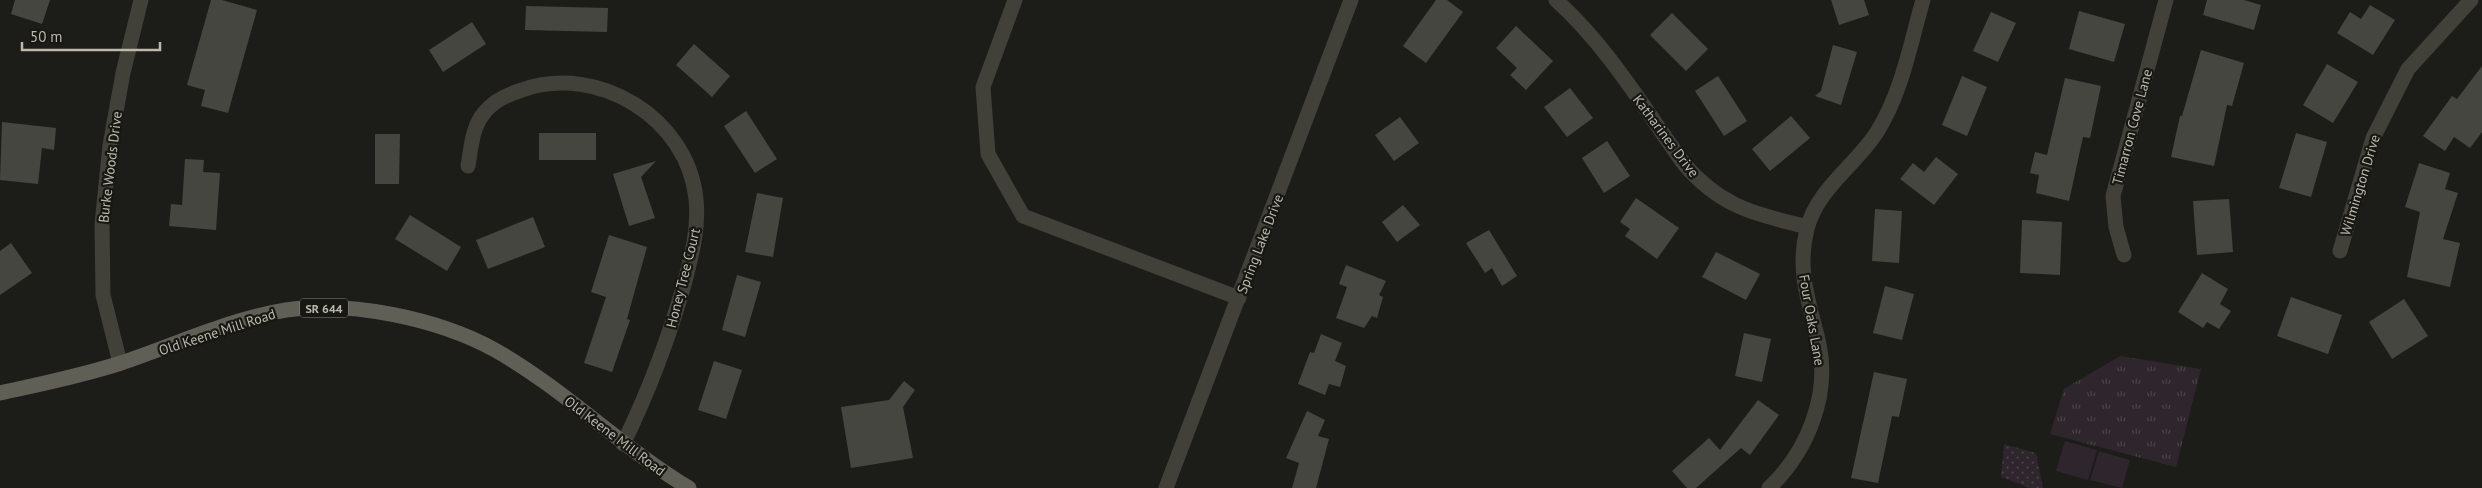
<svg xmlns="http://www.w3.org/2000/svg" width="2482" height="488" font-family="'PT Sans',sans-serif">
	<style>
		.grass { fill: url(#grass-tufts) }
		.park { fill: url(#park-dots) }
		.pitch { fill: #2f252c }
		.building { fill: #464640 }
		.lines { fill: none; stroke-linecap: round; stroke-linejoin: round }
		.street { stroke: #41413a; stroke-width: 15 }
		.primary { stroke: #605f56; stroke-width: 15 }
		.labels { text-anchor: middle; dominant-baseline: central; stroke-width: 4.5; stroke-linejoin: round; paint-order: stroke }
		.shield { fill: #171714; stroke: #8a887e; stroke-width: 1 }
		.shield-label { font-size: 12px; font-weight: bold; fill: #bcb9ab }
		.street-label { font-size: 14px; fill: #bcb9ab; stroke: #171714 }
	</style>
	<defs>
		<pattern id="grass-tufts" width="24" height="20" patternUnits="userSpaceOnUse" patternTransform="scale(1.25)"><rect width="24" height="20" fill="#2f252c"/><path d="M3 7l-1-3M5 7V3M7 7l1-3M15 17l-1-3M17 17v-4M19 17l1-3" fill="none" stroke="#4b4348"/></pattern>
		<pattern id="park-dots" width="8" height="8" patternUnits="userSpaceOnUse" patternTransform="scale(1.25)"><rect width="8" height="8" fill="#2f252c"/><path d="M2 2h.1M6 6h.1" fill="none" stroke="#4b4348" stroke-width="1.8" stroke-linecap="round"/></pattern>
	</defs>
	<rect width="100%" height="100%" fill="#1c1c19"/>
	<path class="grass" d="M2120,356L2201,369L2176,467L2050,434L2064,389Z"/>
	<path class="park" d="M2004,444L2036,453L2043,488H2030L2001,477Z"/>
	<path class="pitch" d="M2065,441L2097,450L2088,480L2056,471Z
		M2099,451L2130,460L2122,488L2090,480Z"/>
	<path class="building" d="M15,0H50L42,24L11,14Z
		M211,0H222L257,10L228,113L201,106L205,90L187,85Z
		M1436,0H1447L1463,12L1426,63L1403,46Z
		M1831,0H1864L1869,15L1839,25Z
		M2207,0H2244L2261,5L2254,30L2203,15Z
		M2370,5L2395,20L2373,55L2337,33L2350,12L2361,19Z
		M526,6L608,8L607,32L525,30Z
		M2079,11L2125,24L2114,62L2069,49Z
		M1991,12L2016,23L1998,62L1973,51Z
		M1672,13L1708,49L1686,71L1650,35Z
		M472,22L486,44L443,72L429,50Z
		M1516,26L1553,61L1526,90L1510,75L1517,68L1496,48Z
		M694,44L730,76L712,97L676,65Z
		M1833,45L1857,52L1841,105L1815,96L1821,91Z
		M2201,50L2244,63L2232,106L2227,105L2214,166L2171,157L2180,116H2182Z
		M2327,64L2358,82L2333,123L2303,105Z
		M2482,66V132L2470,148L2454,137L2445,151L2423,136L2452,96L2457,99Z
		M1718,76L1747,121L1724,136L1695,91Z
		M1962,76L1987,87L1967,136L1942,125Z
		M2065,78L2101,86L2090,138L2083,137L2069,201L2036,193L2039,175L2030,173L2035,152L2047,155Z
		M1570,88L1593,118L1567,137L1544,107Z
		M746,111L777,159L755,173L724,126Z
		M1791,116L1810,138L1770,171L1752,149Z
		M1400,117L1419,143L1394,161L1375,135Z
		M2,122L56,128L54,150L42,148L38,184L0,180Z
		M539,133H596V160H539Z
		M2296,133L2327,142L2311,197L2279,188Z
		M375,134H400L399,184H375Z
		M1607,141L1630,176L1604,193L1582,158Z
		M1936,157L1958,174L1934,205L1900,179L1913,163L1924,172Z
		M185,159L204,160L203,172L220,173L216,230L169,226L171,204L182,205Z
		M656,161L641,177L655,218L629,226L613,174Z
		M2419,163L2450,173L2445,189L2458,193L2443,239L2460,243L2450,287L2407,277L2420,212L2405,207Z
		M757,193L783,198L773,257L745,252Z
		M1636,198L1679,228L1657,259L1625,236L1630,229L1620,222Z
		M2229,199L2233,252L2197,255L2193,201Z
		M1403,205L1420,225L1397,242L1382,222Z
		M1875,209L1902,211L1899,263L1872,261Z
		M410,215L461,247L447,271L395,239Z
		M533,217L545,247L488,269L476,240Z
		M2022,220L2062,222L2060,275L2020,273Z
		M1489,230L1517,276L1502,286L1492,268L1485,273L1466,243Z
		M609,235L647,247L627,319L630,320L612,372L584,363L606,297L591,292Z
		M11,243L32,273L0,295V251Z
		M1716,252L1760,274L1746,300L1702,277Z
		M1346,265L1386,281L1379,295L1383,297L1377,318L1372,316L1364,328L1336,318L1347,287L1339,284Z
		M2202,273L2228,289L2220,304L2231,311L2219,329L2207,322L2203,328L2178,312Z
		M737,275L761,282L745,337L722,330Z
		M1885,286L1914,294L1902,340L1873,333Z
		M2291,297L2342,315L2328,354L2277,336Z
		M2404,299L2428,336L2392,359L2369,322Z
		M1744,333L1771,339L1762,382L1735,376Z
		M1321,334L1342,343L1335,361L1346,366L1340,387L1329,384L1325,395L1298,384L1310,352L1314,353Z
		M714,361L742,370L726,419L698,410Z
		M1874,372L1907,379L1899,417L1892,416L1878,483L1851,478Z
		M904,381L915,390L903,407L913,458L851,468L841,407L889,400Z
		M1758,400L1779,415L1750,455L1741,448L1696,488H1687L1672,471L1709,438L1720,450Z
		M1307,411L1325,420L1318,436L1329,439L1316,488H1292L1299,463L1286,458Z"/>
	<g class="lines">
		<path class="street" d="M1015,0L983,87L988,154L1023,216L1239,298
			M1556,0C1608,47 1644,108 1684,164C1722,208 1754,213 1807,227
			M468,166C471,149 472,127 484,113C493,101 509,94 522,90C599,63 688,119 696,199C699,228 692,254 685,281C669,338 649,391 623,444
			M2340,251L2373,138L2408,69L2471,0
			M2124,255L2116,227L2113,196L2166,0
			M120,363L103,295L102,224L110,145L123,73L141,0
			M1166,488L1351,0
			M1769,488C1807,452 1830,396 1819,344C1810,304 1796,272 1807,229C1817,189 1856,165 1877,132C1902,92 1910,45 1923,0"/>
		<path class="primary" d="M0,393C41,384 81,376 121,363C175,345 230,319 286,310C350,300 439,319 495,350C564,389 621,447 689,488"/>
	</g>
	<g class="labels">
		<rect class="shield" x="300" y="298.5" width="48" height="19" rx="4"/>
		<g class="shield-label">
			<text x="324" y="308">SR 644</text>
		</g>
		<g class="street-label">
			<text transform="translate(2132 127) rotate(-75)">Timarron Cove Lane</text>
			<text transform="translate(1666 136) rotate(53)">Katharines Drive</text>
			<text transform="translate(110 167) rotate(-83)">Burke Woods Drive</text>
			<text transform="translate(2360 185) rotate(-73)">Wilmington Drive</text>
			<text transform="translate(1260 244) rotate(-69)">Spring Lake Drive</text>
			<text transform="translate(683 278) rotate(-76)">Honey Tree Court</text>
			<text transform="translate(1812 320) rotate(80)">Four Oaks Lane</text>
			<text transform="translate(217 332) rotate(-18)">Old Keene Mill Road</text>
			<text transform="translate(615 436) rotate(37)">Old Keene Mill Road</text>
		</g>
	</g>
	<path d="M22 42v8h138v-8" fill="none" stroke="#bcb9ab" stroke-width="2.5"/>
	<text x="30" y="42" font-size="15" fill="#bcb9ab" stroke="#171714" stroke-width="4" paint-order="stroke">50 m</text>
</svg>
